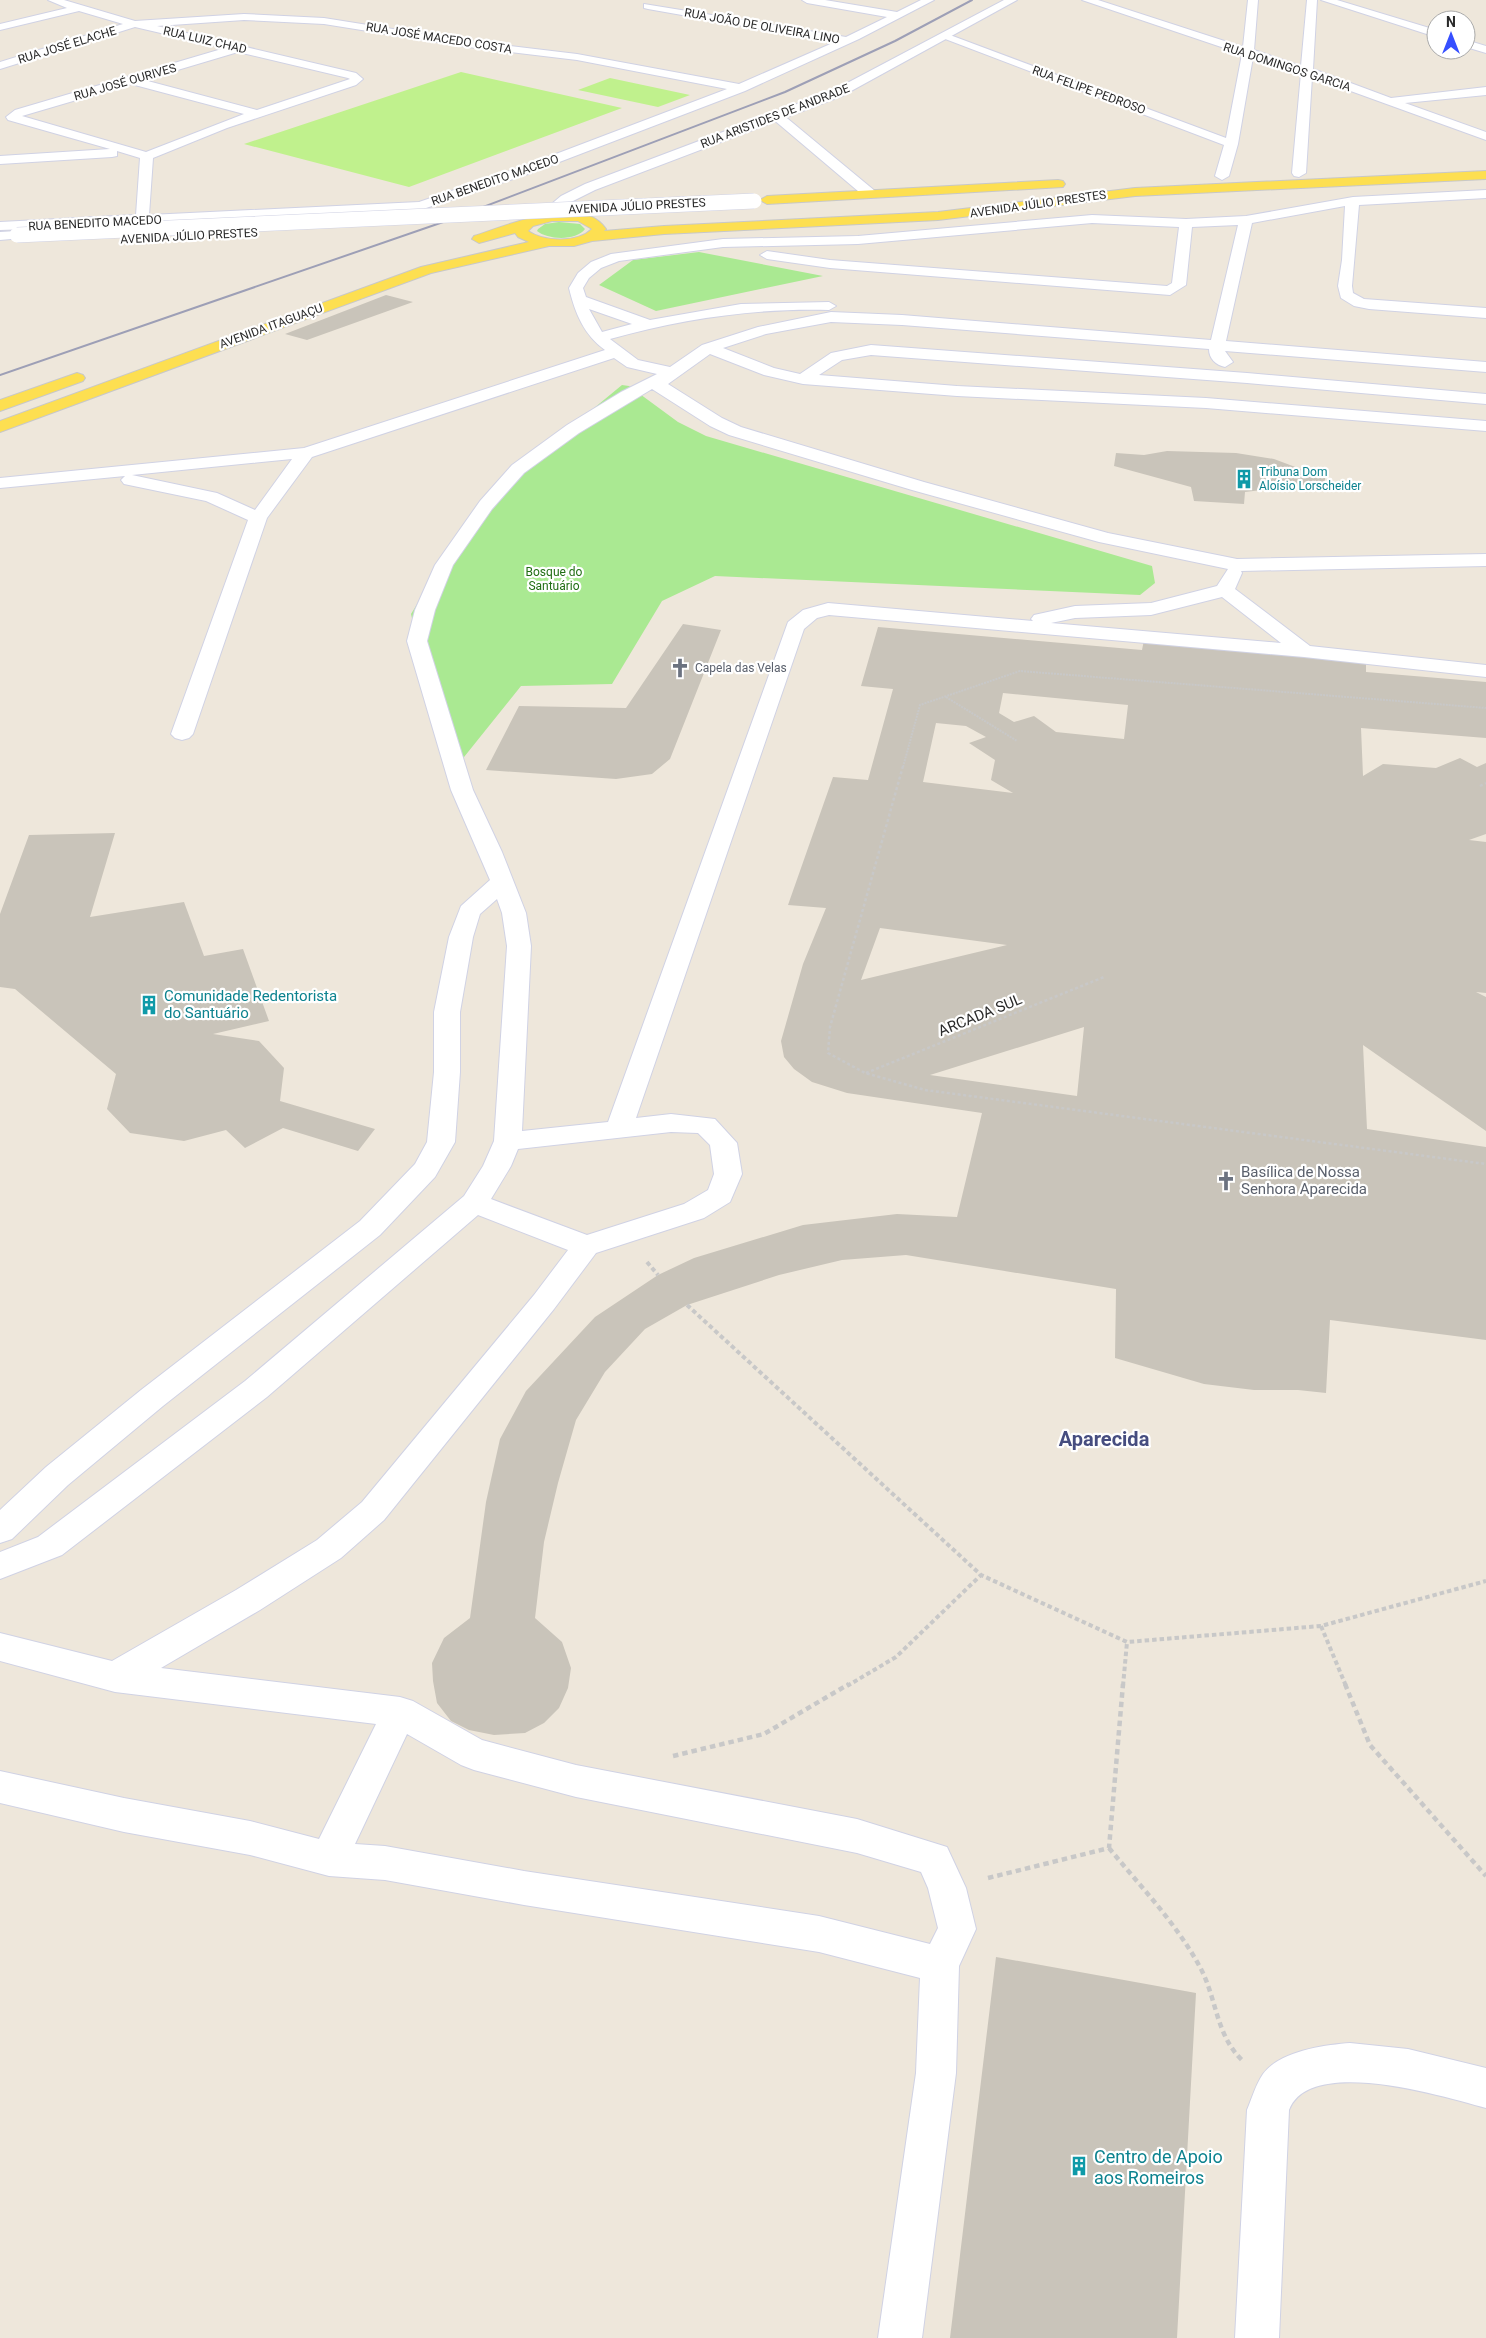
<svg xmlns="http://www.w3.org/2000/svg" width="1486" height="2338" font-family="Roboto,sans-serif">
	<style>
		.green { fill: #aae992 }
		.pitch { fill: #c0f18d }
		.building { fill: #c9c4ba; fill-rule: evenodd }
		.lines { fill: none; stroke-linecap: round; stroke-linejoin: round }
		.service-casing { stroke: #d0d2e4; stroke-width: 2 }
		.minor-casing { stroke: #d0d2e4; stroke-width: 2 }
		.secondary-casing { stroke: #d0d2e4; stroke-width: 2 }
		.primary-casing { stroke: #c8c8c8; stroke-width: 2 }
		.path-far3 { stroke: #c8c8c8; stroke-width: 2; stroke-dasharray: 2 1; stroke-linecap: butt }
		.path-far2 { stroke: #c8c8c8; stroke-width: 2.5; stroke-dasharray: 3 2.5; stroke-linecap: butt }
		.path-far1 { stroke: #c8c8c8; stroke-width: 4; stroke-dasharray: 4.5 3; stroke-linecap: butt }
		.path { stroke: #c8c8c8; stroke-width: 4.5; stroke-dasharray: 5.5 4; stroke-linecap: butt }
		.service { fill: #fff; fill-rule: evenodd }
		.minor { fill: #fff; fill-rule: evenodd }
		.secondary { fill: #fff; fill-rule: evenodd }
		.primary { fill: #fddf51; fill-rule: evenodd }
		.rail { stroke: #9d9fb6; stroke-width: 2 }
		.secondary-bridge-casing { stroke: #d0d2e4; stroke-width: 16; stroke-linecap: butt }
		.secondary-bridge { stroke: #fff; stroke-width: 15 }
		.labels { text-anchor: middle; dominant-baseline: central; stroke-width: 4.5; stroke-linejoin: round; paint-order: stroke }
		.far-street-label { font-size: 12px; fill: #2a2a2a; stroke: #fff }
		.far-culture-label { font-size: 12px; fill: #0d838f; stroke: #fff; text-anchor: start }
		.far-park-label { font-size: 12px; fill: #216e14; stroke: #fff }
		.far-worship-label { font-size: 12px; fill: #5b616d; stroke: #fff; text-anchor: start }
		.culture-label { font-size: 15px; fill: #0d838f; stroke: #fff; text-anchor: start }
		.street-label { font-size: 15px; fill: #2a2a2a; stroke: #fff }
		.worship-label { font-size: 15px; fill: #5b616d; stroke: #fff; text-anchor: start }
		.near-culture-label { font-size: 18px; fill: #0d838f; stroke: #fff; text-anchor: start }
		.district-label { font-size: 20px; font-weight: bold; fill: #464d7f; stroke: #fff }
	</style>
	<rect width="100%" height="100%" fill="#eee7db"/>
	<path class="green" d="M559,222L580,224L585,229C576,241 548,240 537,231L538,229L545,224Z
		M699,252L823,276L656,311L599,285L633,260Z
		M622,385L629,386L678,422L706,436L1152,566L1155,583L1140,595L715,576L662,601L612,684L521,686L448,777L411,614L480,502Z"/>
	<path class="pitch" d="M461,72L622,108L409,187L244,144Z
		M610,78L690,95L658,107L578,90Z"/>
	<path class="building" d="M386,295L413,302L307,340L285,334Z
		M1167,451L1236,453L1274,459L1306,471L1326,473L1324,486L1304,485L1245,492L1244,504L1194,501L1191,487L1114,466L1116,453L1144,455Z
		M683,624L721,630L670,759L652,774L616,779L486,770L519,706L626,708Z
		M878,627L1142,650L1144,640L1366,660V672L1486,682V738L1361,728L1363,776L1383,764L1436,768L1460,758L1477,767L1486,763V834L1469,840L1486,842V993L1476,992L1486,997V1131L1363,1045L1367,1129L1486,1147V1340L1330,1320L1326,1393L1298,1390H1254L1204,1384L1115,1358L1116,1289L906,1255L842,1260L779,1275L687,1305L645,1329L605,1372L576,1420L558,1483L544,1542L535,1618L562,1642L571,1668L568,1688L559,1708L544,1723L525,1733L494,1735L469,1730L451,1721L437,1703L433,1681L432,1663L444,1638L470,1618L486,1502L500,1439L526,1391L595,1317L658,1275L694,1258L803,1225L897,1214L957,1217L982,1113L847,1093L812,1082L794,1069L784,1057L781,1041L803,964L826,908L788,905L833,777L868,780L893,689L861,686ZM1003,693L1128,705L1124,739L1056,732L1034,716L1014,722L999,713ZM936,723L966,726L986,737L969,743L995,760L991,780L1013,793L923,782ZM880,928L1007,945L861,980ZM1084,1027L1077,1096L930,1075Z
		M115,833L90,917L184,902L204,956L243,949L269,1021L213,1034L259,1041L284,1068L280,1101L375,1129L358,1151L283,1128L245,1148L226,1130L184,1141L130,1133L107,1109L116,1074L15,989L0,987V914L29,835Z
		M996,1957L1196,1993L1177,2338H950Z"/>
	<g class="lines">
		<defs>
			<path id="service" d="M1486,190V198L1359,205L1352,286L1353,293L1364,299L1486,308V318L1369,309L1354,306L1341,298L1338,286L1342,260L1345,206L1252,223L1226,341L1486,362V372L1225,351L1233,362L1225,367C1216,365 1209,359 1209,349L902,325L831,322L766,334L723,348L774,368L800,374L831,353L871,345L1247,373L1486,394V404L1247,383L871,355L842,360L819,375L957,386L1206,398L1486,421V431L1206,408L957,396L803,384L764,375L710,354L668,384L722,418L741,427L924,482L1108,533L1237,559L1486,554V566L1241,571L1242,573L1235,589L1310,646L1486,665V677L1304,657L829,615L817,618L804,629L636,1118L671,1114L715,1119L737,1143L742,1174L730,1202L704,1218L596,1253L554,1309L384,1520L341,1558L260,1610L161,1668L400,1697L413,1701L482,1740L576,1765L857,1819L947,1847L966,1888L976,1929L959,1966L956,2073L922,2338H878L916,2073L920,1978L819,1952L524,1905L385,1880L329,1876L250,1855L124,1832L0,1803V1771L124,1798L250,1821L319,1839L376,1724L115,1692L0,1661V1633L112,1661L236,1590L317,1540L362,1502L534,1295L568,1250L478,1215L267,1397L62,1555L0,1579V1552L38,1537L245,1381L464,1196L483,1166L494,1141L507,946L502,913L497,899L480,914L473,937L460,1012V1072L455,1142L435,1177L380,1235L163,1406L68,1485L12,1539L0,1543V1510L46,1467L141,1390L360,1221L415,1164L427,1142L434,1072V1012L449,937L461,906L490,880L451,790L407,641L415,610L435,565L480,501L512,465L567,425L621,392L657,374L627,367L614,358L312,457L267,518L193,734L189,738L182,740L175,738L171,734L248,520L206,501L124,484L121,480L125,476L0,488V478L304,448L605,350C584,335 575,313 569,288L578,273L591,262L611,254L723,239L858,236L1092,215L1186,219L1246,216L1353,197ZM1092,223L1179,227L1172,283L1167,286L830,260L767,251L760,255L767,259L830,268L1170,295L1186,285L1192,227L1238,225L1211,340L902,315L831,312L758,327L702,345L670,367L638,360L610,339C682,319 754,308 829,310L836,306L829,302L741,304L650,320L586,297L583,288L589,278L601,268L619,261L723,247L858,244ZM589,309L632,324L602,332ZM652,389L710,426L729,435L912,490L1099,542L1228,569L1217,586L1151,603L1075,606L1034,615L1031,619L1033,621L828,603L803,610L788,622L608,1122L522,1131L531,946L526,913L502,852L473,790L427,641L435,610L453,565L492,509L524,473L579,433ZM292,459L255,510L217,493L132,475ZM1222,597L1281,643L1051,623L1075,618L1151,615ZM671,1132L698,1133L710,1145L714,1174L708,1190L684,1204L587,1235L491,1199L511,1166L518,1149ZM407,1734L461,1765L474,1770L576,1797L857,1853L921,1872L928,1888L938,1928L930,1944L819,1916L524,1871L385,1846L355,1844Z
				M1350,2043L1408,2049L1486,2068V2108C1445,2097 1310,2055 1289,2110L1279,2338H1235L1247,2110C1252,2098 1256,2084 1263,2074C1280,2051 1324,2045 1350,2043Z"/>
			<path id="minor" d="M48,0H64L135,21L244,14L324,18L468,41L577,54L739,84L835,42L648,9L644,8V4L846,37L887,17L807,3L802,0H825L897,12L921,0H934L859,39L745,91L528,174L420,210L142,225L0,230V222L136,215L140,158L117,151V156L112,157L0,164V156L110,149L8,120L6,117L15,110L225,48L135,27L0,69V62L123,24L79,11L0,30V24L67,8ZM244,20L324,24L468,47L577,60L727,89L519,168L419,202L149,215L153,158L227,128L356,85L363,79L356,73L157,26ZM238,52L348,78L350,79L257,110L144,80ZM131,84L244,114L146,152L22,116Z
				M1082,0H1098L1243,47L1248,0H1258L1254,50L1301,66L1307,0H1317L1313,69L1391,98L1486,87V95L1405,103L1486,132V140L1312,77L1306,173L1299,177L1294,176L1292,173L1301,73L1253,57L1238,144L1229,176L1222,180L1215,176L1224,145L940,37L946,34L950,35L1226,138L1242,54Z
				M1321,0H1337L1436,30V37Z
				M1466,40L1486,46V53L1466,47Z
				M778,113L782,114L875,191L877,194L875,197H865L774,120L772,117Z"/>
			<path id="secondary" d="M1004,0H1017L842,96L595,190L571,202L547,221L542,222L535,218L561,196L585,184L834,90Z
				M17,231L24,235L22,238L0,240V232Z"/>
			<path id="primary" d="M1486,171V179L1135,196L938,220L664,234L592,241L574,246H549L431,273L0,432V421L421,267L529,242L518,237L515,233L479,243L472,239L474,236C507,226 581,192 606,229L604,231L664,226L938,212L1135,188ZM552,221H578L592,229C578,243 544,242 528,231L533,226Z
				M1058,180L1063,181L1065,184L1063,187L767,204L760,200L767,196Z
				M77,373L83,375L85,378L83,381L0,411V400Z"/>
		</defs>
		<use href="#service" class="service-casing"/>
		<use href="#minor" class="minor-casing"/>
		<use href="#secondary" class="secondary-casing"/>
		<use href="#primary" class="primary-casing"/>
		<path class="path-far3" d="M946,697L1017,741
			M903,767L920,705L1020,671L1486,708"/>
		<path class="path-far2" d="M903,766L830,1027L828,1053L865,1073L925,1090L1486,1164
			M1480,786L1486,783
			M866,1073L1104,977"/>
		<path class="path-far1" d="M647,1262L658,1275
			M687,1305L981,1575L1127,1642L1321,1626L1486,1581
			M1321,1626L1346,1686
			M847,1686L896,1657L981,1575
			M1123,1686L1127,1642"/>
		<path class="path" d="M1345,1684L1370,1745L1486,1876
			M673,1756L764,1734L849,1684
			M1109,1848C1141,1887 1177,1924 1201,1969C1217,2000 1216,2036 1243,2061
			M988,1878L1109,1848L1123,1684"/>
		<use href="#service" class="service"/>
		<use href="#minor" class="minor"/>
		<use href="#secondary" class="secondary"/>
		<use href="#primary" class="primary"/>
		<path class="rail" d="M0,375L449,220L785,92L895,41L972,0"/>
		<defs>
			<path id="secondary-bridge" d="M17,235L754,201"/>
		</defs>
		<use href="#secondary-bridge" class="secondary-bridge-casing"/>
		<use href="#secondary-bridge" class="secondary-bridge"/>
	</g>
	<defs>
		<symbol id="building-bare" viewBox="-9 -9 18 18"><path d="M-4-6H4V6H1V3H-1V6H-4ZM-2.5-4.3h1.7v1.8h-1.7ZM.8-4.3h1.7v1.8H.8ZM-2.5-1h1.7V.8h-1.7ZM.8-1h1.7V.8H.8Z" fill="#0f9aa8" stroke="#fff" stroke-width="2.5" paint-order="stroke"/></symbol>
		<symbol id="church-bare" viewBox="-9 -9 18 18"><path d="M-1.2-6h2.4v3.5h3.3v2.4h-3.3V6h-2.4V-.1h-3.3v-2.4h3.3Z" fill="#6b7280" stroke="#fff" stroke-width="2.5" paint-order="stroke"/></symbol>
	</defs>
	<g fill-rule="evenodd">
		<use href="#building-bare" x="1230" y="465" width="28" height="28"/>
		<use href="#church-bare" x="666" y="654" width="28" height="28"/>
		<use href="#building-bare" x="135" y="991" width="28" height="28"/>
		<use href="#church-bare" x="1212" y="1167" width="28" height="28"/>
		<use href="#building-bare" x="1065" y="2152" width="28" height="28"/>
	</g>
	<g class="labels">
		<g class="far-street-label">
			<text transform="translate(762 26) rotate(10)">RUA JOÃO DE OLIVEIRA LINO</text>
			<text transform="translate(439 38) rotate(9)">RUA JOSÉ MACEDO COSTA</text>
			<text transform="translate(205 40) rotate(13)">RUA LUIZ CHAD</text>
			<text transform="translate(67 45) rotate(-17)">RUA JOSÉ ELACHE</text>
			<text transform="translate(1287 67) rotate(18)">RUA DOMINGOS GARCIA</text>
			<text transform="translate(125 82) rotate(-16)">RUA JOSÉ OURIVES</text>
			<text transform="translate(1089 90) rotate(20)">RUA FELIPE PEDROSO</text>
			<text transform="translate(775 116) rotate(-21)">RUA ARISTIDES DE ANDRADE</text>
			<text transform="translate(495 180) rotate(-19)">RUA BENEDITO MACEDO</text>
			<text transform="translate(1038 204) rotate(-8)">AVENIDA JÚLIO PRESTES</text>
			<text transform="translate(637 206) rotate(-3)">AVENIDA JÚLIO PRESTES</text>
			<text transform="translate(95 223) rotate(-3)">RUA BENEDITO MACEDO</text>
			<text transform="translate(189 236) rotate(-3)">AVENIDA JÚLIO PRESTES</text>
			<text transform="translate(271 326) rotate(-20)">AVENIDA ITAGUAÇU</text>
		</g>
		<g class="far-culture-label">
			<text x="1259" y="472">Tribuna Dom<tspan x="1259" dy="14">Aloísio Lorscheider</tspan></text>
		</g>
		<g class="far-park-label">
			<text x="554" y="572">Bosque do<tspan x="554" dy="14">Santuário</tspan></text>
		</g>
		<g class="far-worship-label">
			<text x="695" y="668">Capela das Velas</text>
		</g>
		<g class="culture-label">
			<text x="164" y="996">Comunidade Redentorista<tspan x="164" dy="17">do Santuário</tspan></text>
		</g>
		<g class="street-label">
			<text transform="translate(980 1015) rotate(-22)">ARCADA SUL</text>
		</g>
		<g class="worship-label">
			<text x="1241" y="1172">Basílica de Nossa<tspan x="1241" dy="17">Senhora Aparecida</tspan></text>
		</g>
		<g class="near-culture-label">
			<text x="1094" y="2156">Centro de Apoio<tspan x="1094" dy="21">aos Romeiros</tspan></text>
		</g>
		<g class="district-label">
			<text x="1104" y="1439">Aparecida</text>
		</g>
	</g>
	<g transform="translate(1451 35)"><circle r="24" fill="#ffffff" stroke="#aaaaaa"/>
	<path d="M0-4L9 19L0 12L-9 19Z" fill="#364fff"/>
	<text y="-8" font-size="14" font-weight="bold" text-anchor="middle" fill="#2a2a2a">N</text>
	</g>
</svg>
